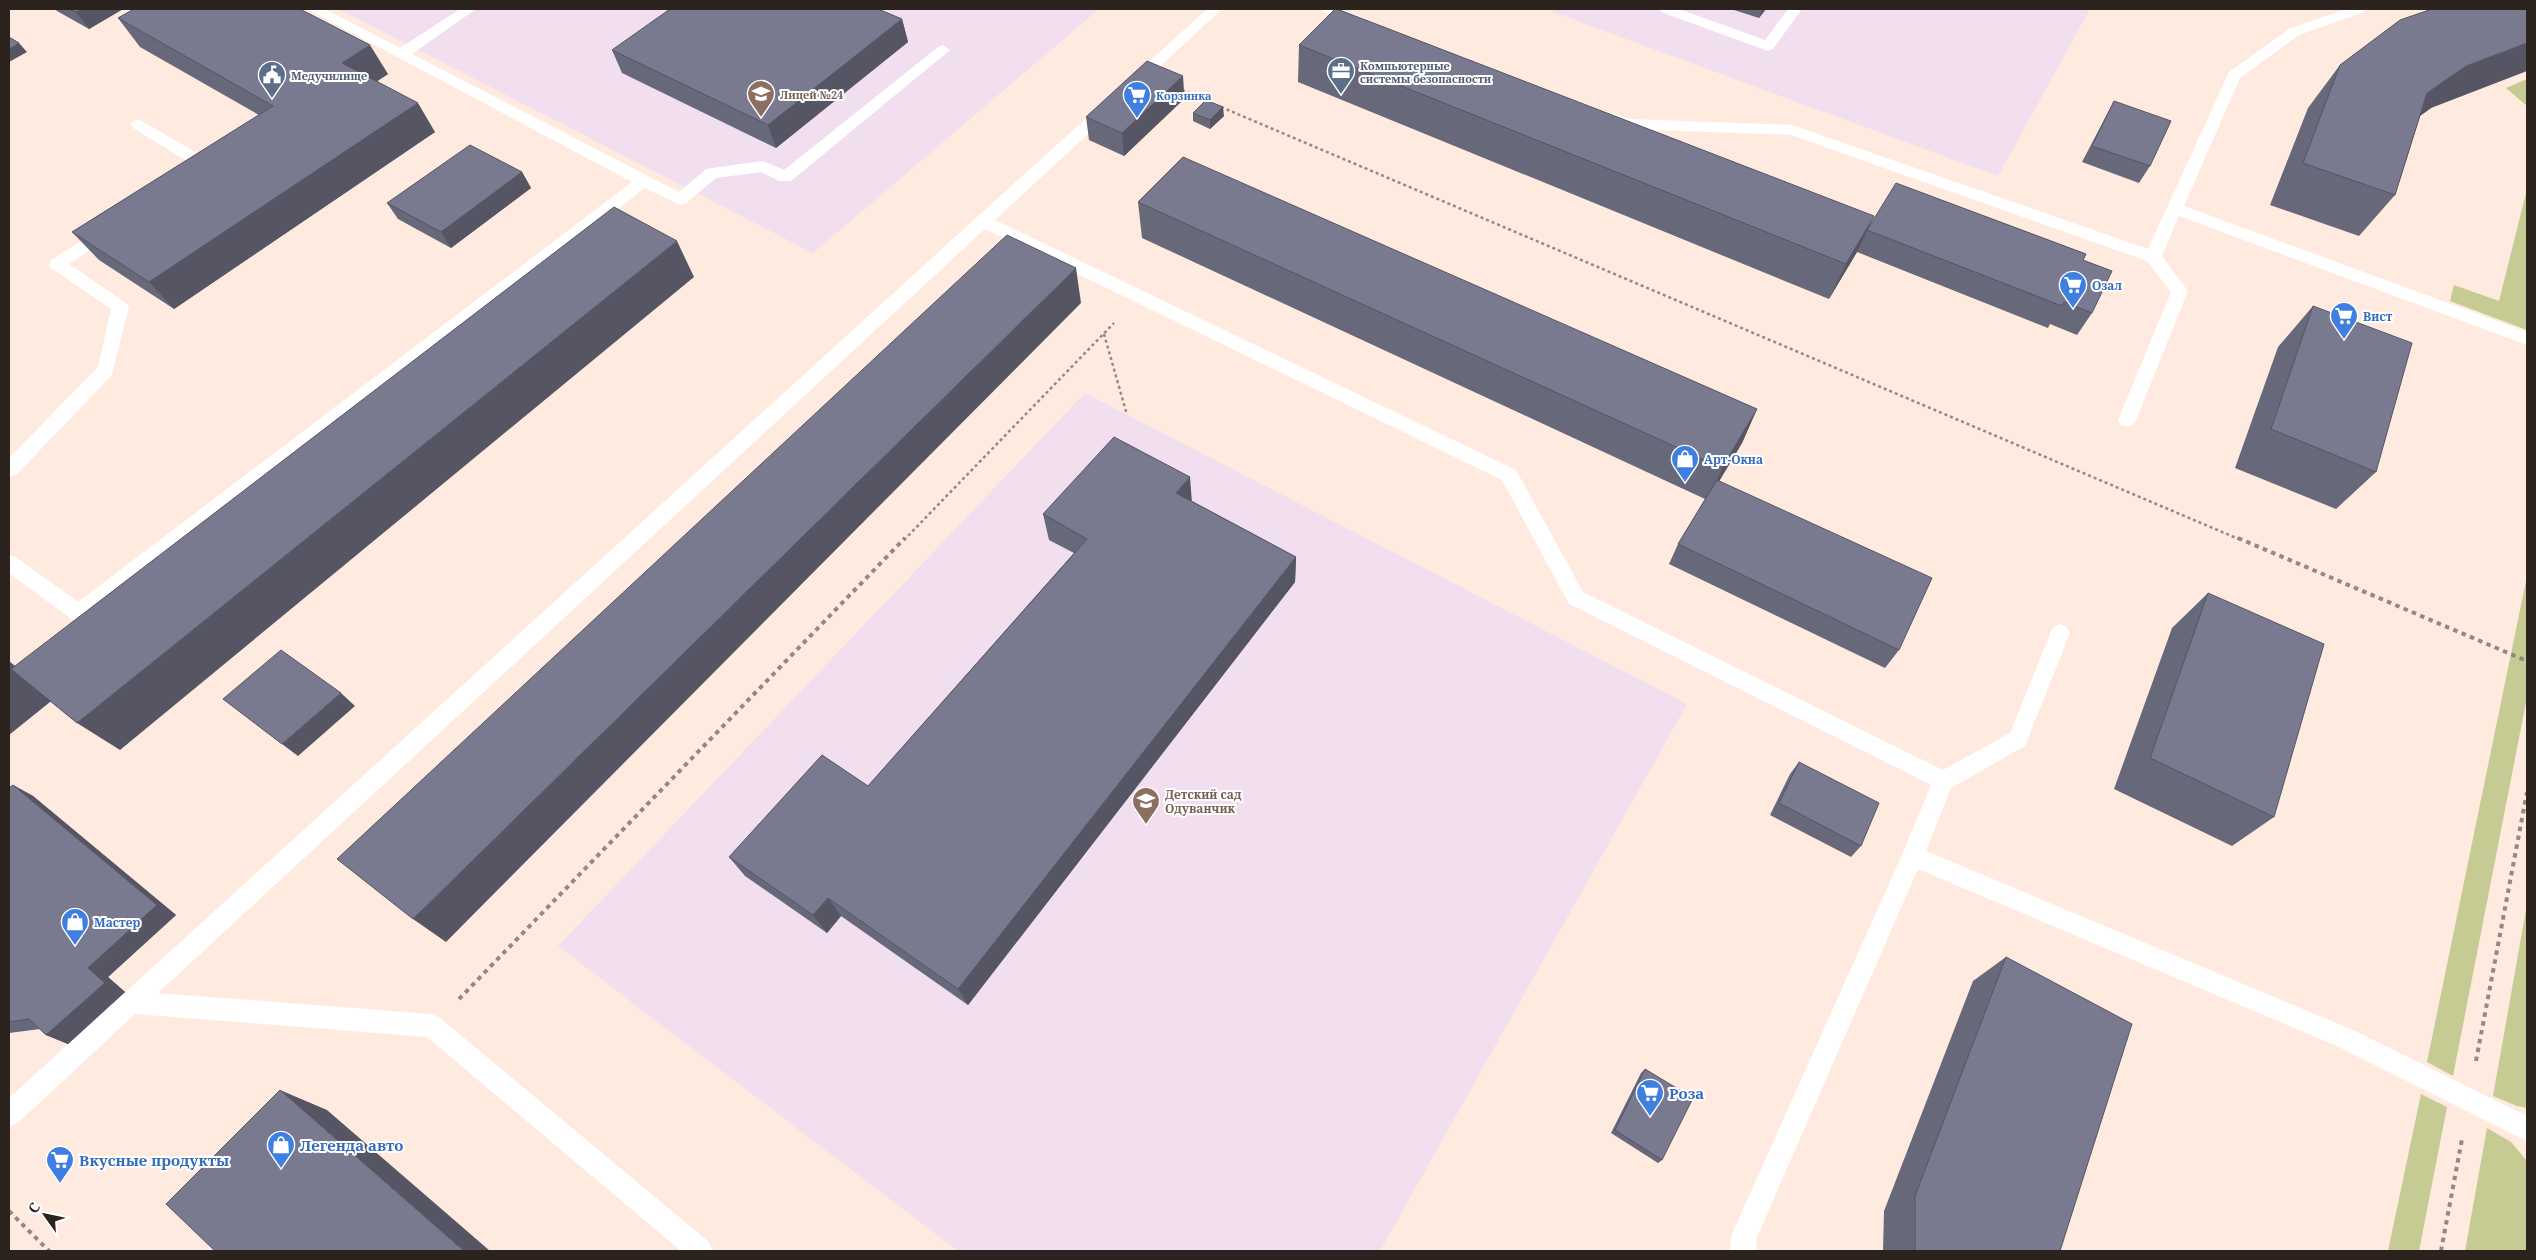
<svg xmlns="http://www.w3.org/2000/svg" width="2536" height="1260" font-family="'Noto Serif',serif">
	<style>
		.education { fill: #f1deef }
		.green { fill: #c6ca93 }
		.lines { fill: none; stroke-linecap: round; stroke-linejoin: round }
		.path-far1 { stroke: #96877f; stroke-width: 2.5; stroke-dasharray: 3 3; stroke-linecap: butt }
		.path { stroke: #96877f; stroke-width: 4; stroke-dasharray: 4.5 4.5; stroke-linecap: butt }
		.service { fill: #fff; fill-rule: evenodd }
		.wall { fill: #68687b }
		.shaded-wall { fill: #555564 }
		.building { fill: #79798f; stroke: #555564 }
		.labels { text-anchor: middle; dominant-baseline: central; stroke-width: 4; stroke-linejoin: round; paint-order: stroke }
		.far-service-label { font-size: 11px; font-weight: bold; fill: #4e5e75; stroke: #fff; text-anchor: start }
		.far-education-label { font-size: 11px; font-weight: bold; fill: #785e54; stroke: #fff; text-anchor: start }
		.far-shop-label { font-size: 11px; font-weight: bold; fill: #366cbe; stroke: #fff; text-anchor: start }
		.shop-label { font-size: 12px; font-weight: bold; fill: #366cbe; stroke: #fff; text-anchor: start }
		.education-label { font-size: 12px; font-weight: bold; fill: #785e54; stroke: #fff; text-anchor: start }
		.near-shop-label { font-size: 15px; font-weight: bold; fill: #366cbe; stroke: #fff; text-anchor: start }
	</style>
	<rect width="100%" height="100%" fill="#feeadf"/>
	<path class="education" d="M339,9H1099L813,253Z
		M1545,9H2090L1998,176Z
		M1085,393L1687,704L1380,1251H958L558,946Z"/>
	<path class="green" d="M2527,79V106L2506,88Z
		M2527,189V330L2450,301L2454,285L2499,301Z
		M2527,576V697L2453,1076L2427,1062Z
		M2527,904V1108L2517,1106L2493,1096Z
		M2421,1094L2447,1107L2419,1251H2388Z
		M2487,1128L2511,1142L2527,1161V1251H2465Z"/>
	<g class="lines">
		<path class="path-far1" d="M1182,90L1208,101
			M1221,107L2241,540
			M1104,334L1127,415
			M904,540L1114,323"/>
		<path class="path" d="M2238,538L2527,661
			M459,999L905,538
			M2476,1061L2527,792
			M9,1211L49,1251
			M2441,1251L2462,1139"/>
		<path class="service" d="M307,9H325L400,48L460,9H476L412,54L679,192L706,169L712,168L763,161L784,170L938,47L943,45L950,50L791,181H779L761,172L716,178L686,203L680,205L645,188L85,619L78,621L71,619L9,573V555L16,557L78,602L632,182Z
			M1207,9H1222L1140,85H1130L1127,82L1130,79Z
			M1321,9H1341L1364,18L1366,21L1359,25L1354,24L1323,12Z
			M1659,9H1679L1765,40L1788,9H1802L1773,49L1768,51L1661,12Z
			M2346,9H2366L2364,12L2299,35L2240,78L2184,206L2527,332V345L2179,216L2162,256L2188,291L2136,420L2133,425L2127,427L2121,425L2118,420L2171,292L2147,261L1791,135L1627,129L1607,122L1604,118L1612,113L1629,119L1792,125L2148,249L2229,72L2289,29Z
			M1107,103L1112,104L1115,108L1112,112L995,220L1516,470L1583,592L1943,770L2010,733L2053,627L2060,624L2067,627L2070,633L2025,746L1951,788L1926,851L2353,1030L2527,1116V1141L2337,1046L1918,869L1757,1237L1756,1251H1730L1731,1236L1735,1227L1902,855L1931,785L1569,604L1502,480L985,229L158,993L432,1014L440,1018L709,1242L713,1251H681L427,1037L135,1014L18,1123L9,1126V1098L977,217L1102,104Z
			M138,119L213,162L215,166C210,174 201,177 192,175L190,171L195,166L133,128L130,124Z
			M107,225L113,227L115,231L113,235L69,264L126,303L129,307L112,375L16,475L9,477V458L98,367L111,309L51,268L49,264L51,260Z"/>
	</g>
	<path class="wall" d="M55,9H123L89,29L57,11Z
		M1731,9H1766L1759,18Z
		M118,18L388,74L377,81L435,132L174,309L99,260L72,232L259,115L140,47Z
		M902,19L908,42L776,148L622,73L612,50Z
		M1299,45L1867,230L2083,260L2092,313L2077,335L2050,324L2048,328L1857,252L1829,299L1298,82Z
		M2340,65L2431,108L2420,116L2395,195L2359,236L2270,205L2308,108Z
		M1183,76L1184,99L1124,156L1089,140L1086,117Z
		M2114,101L2150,166L2139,183L2082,162L2105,118Z
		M1193,113L1224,116L1210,129L1193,121Z
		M522,172L531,188L451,248L398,219L387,203Z
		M1138,202L1757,409L1742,443L1719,481L1899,650L1885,668L1669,564L1678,544L1705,499L1142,238Z
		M2313,306L2376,472L2336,509L2235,468L2278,347Z
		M1192,501L1296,557L1295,582L968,1005L841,916L827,933L745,876L729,857L868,786L1074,553L1049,540L1043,514Z
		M2208,593L2274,817L2232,846L2114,789L2172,628Z
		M1799,762L1861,846L1851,857L1770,815L1790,774Z
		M13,785L33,796L176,915L108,977L125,992L68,1044L46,1035L40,1029L9,1033V788Z
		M2006,957L2060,1251H1883L1884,1211L1973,981Z
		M1645,1069L1662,1160L1658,1163L1611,1133L1641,1073Z"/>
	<path class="shaded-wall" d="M82,9H123L89,29L76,12Z
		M1762,9H1766L1759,18Z
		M902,19L908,42L776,148L768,125Z
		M19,43L27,52L9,62V49Z
		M2527,43V71L2431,108L2392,136L2427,93L2466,66Z
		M370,45L388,74L361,92L342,63Z
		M1183,76L1184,99L1124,156L1122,133Z
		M418,103L435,132L174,309L149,282Z
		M1223,107L1224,116L1210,129V120Z
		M522,172L531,188L451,248L441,232Z
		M1874,216L1857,252L1829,299L1846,264Z
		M677,241L694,277L120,750L77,723Z
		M1076,268L1081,303L446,942L413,919Z
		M1757,409L1742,443L1708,500L1722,468Z
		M1190,477L1192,503L1176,493Z
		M1296,557L1295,582L968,1005L958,989Z
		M9,661L55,698L9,735Z
		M341,693L355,706L298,756L282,744Z
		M13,785L33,796L176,915L108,977L125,992L68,1044L46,1035Z
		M828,898L841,916L827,933L813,915Z
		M280,1090L327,1110L490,1251H464Z"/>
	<path class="building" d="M69,9H82L76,12Z
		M134,9H300L370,45L342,63L418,103L149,282L72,232L273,106L118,18Z
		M670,9H878L902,19L768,125L612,50Z
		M1335,9H1337L1874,216L1846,264L1299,45Z
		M2432,9H2527V43L2466,66L2427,93L2395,195L2303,163L2340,65L2400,20Z
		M9,37L19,43L9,49Z
		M1147,61L1183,76L1122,133L1086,117Z
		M1206,100L1223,107L1210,120L1193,113Z
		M2114,101L2171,121L2150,166L2092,146Z
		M470,145L522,172L441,232L387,203Z
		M1183,157L1757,409L1722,468L1138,202Z
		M1896,183L2086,254L2083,260L2112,271L2092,313L2064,302L2062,306L1867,230Z
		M614,207L677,241L77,723L11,669Z
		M1007,235L1076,268L413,919L337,859Z
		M2313,306L2412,343L2376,472L2271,429Z
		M1114,437L1190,477L1176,493L1296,557L958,989L828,898L813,915L729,857L822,755L868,786L1087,539L1043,514Z
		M1717,480L1932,578L1899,650L1678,544Z
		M2208,593L2324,644L2274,817L2150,758Z
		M281,650L341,693L282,744L223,699Z
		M1799,762L1879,803L1861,846L1779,803Z
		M13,785L157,905L88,968L105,983L46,1035L29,1019L9,1022V788Z
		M2006,957L2132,1024L2060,1251H1915V1196Z
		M1645,1069L1693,1098L1662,1160L1615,1130Z
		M280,1090L464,1251H215L166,1204Z"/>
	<defs>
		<symbol id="office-pin" viewBox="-11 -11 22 30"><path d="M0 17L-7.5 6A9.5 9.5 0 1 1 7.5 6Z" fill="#5c6f8a" stroke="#fff"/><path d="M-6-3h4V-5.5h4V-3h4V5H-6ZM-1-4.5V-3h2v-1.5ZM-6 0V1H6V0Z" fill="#fff"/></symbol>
		<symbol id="civic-pin" viewBox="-11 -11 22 30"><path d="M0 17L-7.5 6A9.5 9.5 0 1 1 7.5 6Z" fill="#5c6f8a" stroke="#fff"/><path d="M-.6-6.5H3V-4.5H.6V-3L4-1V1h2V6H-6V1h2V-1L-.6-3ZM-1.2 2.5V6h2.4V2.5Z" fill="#fff"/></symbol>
		<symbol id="school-pin" viewBox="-11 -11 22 30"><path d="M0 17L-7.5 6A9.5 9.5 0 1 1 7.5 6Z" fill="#8d6e63" stroke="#fff"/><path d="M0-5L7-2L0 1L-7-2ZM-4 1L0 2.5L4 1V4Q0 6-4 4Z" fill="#fff"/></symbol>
		<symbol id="supermarket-pin" viewBox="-11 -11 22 30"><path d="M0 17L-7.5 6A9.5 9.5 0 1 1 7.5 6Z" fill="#3f7fe0" stroke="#fff"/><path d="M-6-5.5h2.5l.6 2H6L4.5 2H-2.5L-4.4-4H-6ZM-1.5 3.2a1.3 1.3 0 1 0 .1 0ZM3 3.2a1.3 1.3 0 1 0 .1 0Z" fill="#fff"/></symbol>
		<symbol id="shop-pin" viewBox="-11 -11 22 30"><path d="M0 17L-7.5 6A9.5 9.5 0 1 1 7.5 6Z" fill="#3f7fe0" stroke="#fff"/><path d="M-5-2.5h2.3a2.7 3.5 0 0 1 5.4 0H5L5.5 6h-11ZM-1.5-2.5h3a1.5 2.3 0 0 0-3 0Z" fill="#fff"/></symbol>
	</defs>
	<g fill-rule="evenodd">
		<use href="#office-pin" x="1325" y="55" width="32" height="43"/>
		<use href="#civic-pin" x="256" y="59" width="32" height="43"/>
		<use href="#school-pin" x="745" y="78" width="32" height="43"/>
		<use href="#supermarket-pin" x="1121" y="79" width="32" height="43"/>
		<use href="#supermarket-pin" x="2057" y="269" width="32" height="43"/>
		<use href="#supermarket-pin" x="2328" y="300" width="32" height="43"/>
		<use href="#shop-pin" x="1669" y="443" width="32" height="43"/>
		<use href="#school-pin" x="1130" y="785" width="32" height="43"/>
		<use href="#shop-pin" x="59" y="906" width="32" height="43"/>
		<use href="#supermarket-pin" x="1634" y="1077" width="32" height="43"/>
		<use href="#shop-pin" x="265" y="1129" width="32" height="43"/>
		<use href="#supermarket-pin" x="44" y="1144" width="32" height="43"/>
	</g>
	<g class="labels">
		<g class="far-service-label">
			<text x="1360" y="65">Компьютерные<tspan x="1360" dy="13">системы безопасности</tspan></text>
			<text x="291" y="75">Медучилище</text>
		</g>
		<g class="far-education-label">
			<text x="780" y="94">Лицей №24</text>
		</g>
		<g class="far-shop-label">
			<text x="1156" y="95">Корзинка</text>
		</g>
		<g class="shop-label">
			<text x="2092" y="285">Озал</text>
			<text x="2363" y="316">Вист</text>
			<text x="1704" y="459">Арт-Окна</text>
			<text x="94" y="922">Мастер</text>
		</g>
		<g class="education-label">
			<text x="1165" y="794">Детский сад<tspan x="1165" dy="14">Одуванчик</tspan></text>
		</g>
		<g class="near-shop-label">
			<text x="1669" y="1093">Роза</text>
			<text x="300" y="1145">Легенда авто</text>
			<text x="79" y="1160">Вкусные продукты</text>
		</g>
	</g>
	<rect width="2536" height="1260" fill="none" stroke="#2c231e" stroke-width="20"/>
	<g transform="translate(45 1215) rotate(303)" stroke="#ffffff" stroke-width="4" paint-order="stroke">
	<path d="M0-4L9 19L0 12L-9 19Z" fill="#2c231e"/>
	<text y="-8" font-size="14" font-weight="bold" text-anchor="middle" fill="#2c231e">С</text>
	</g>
</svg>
